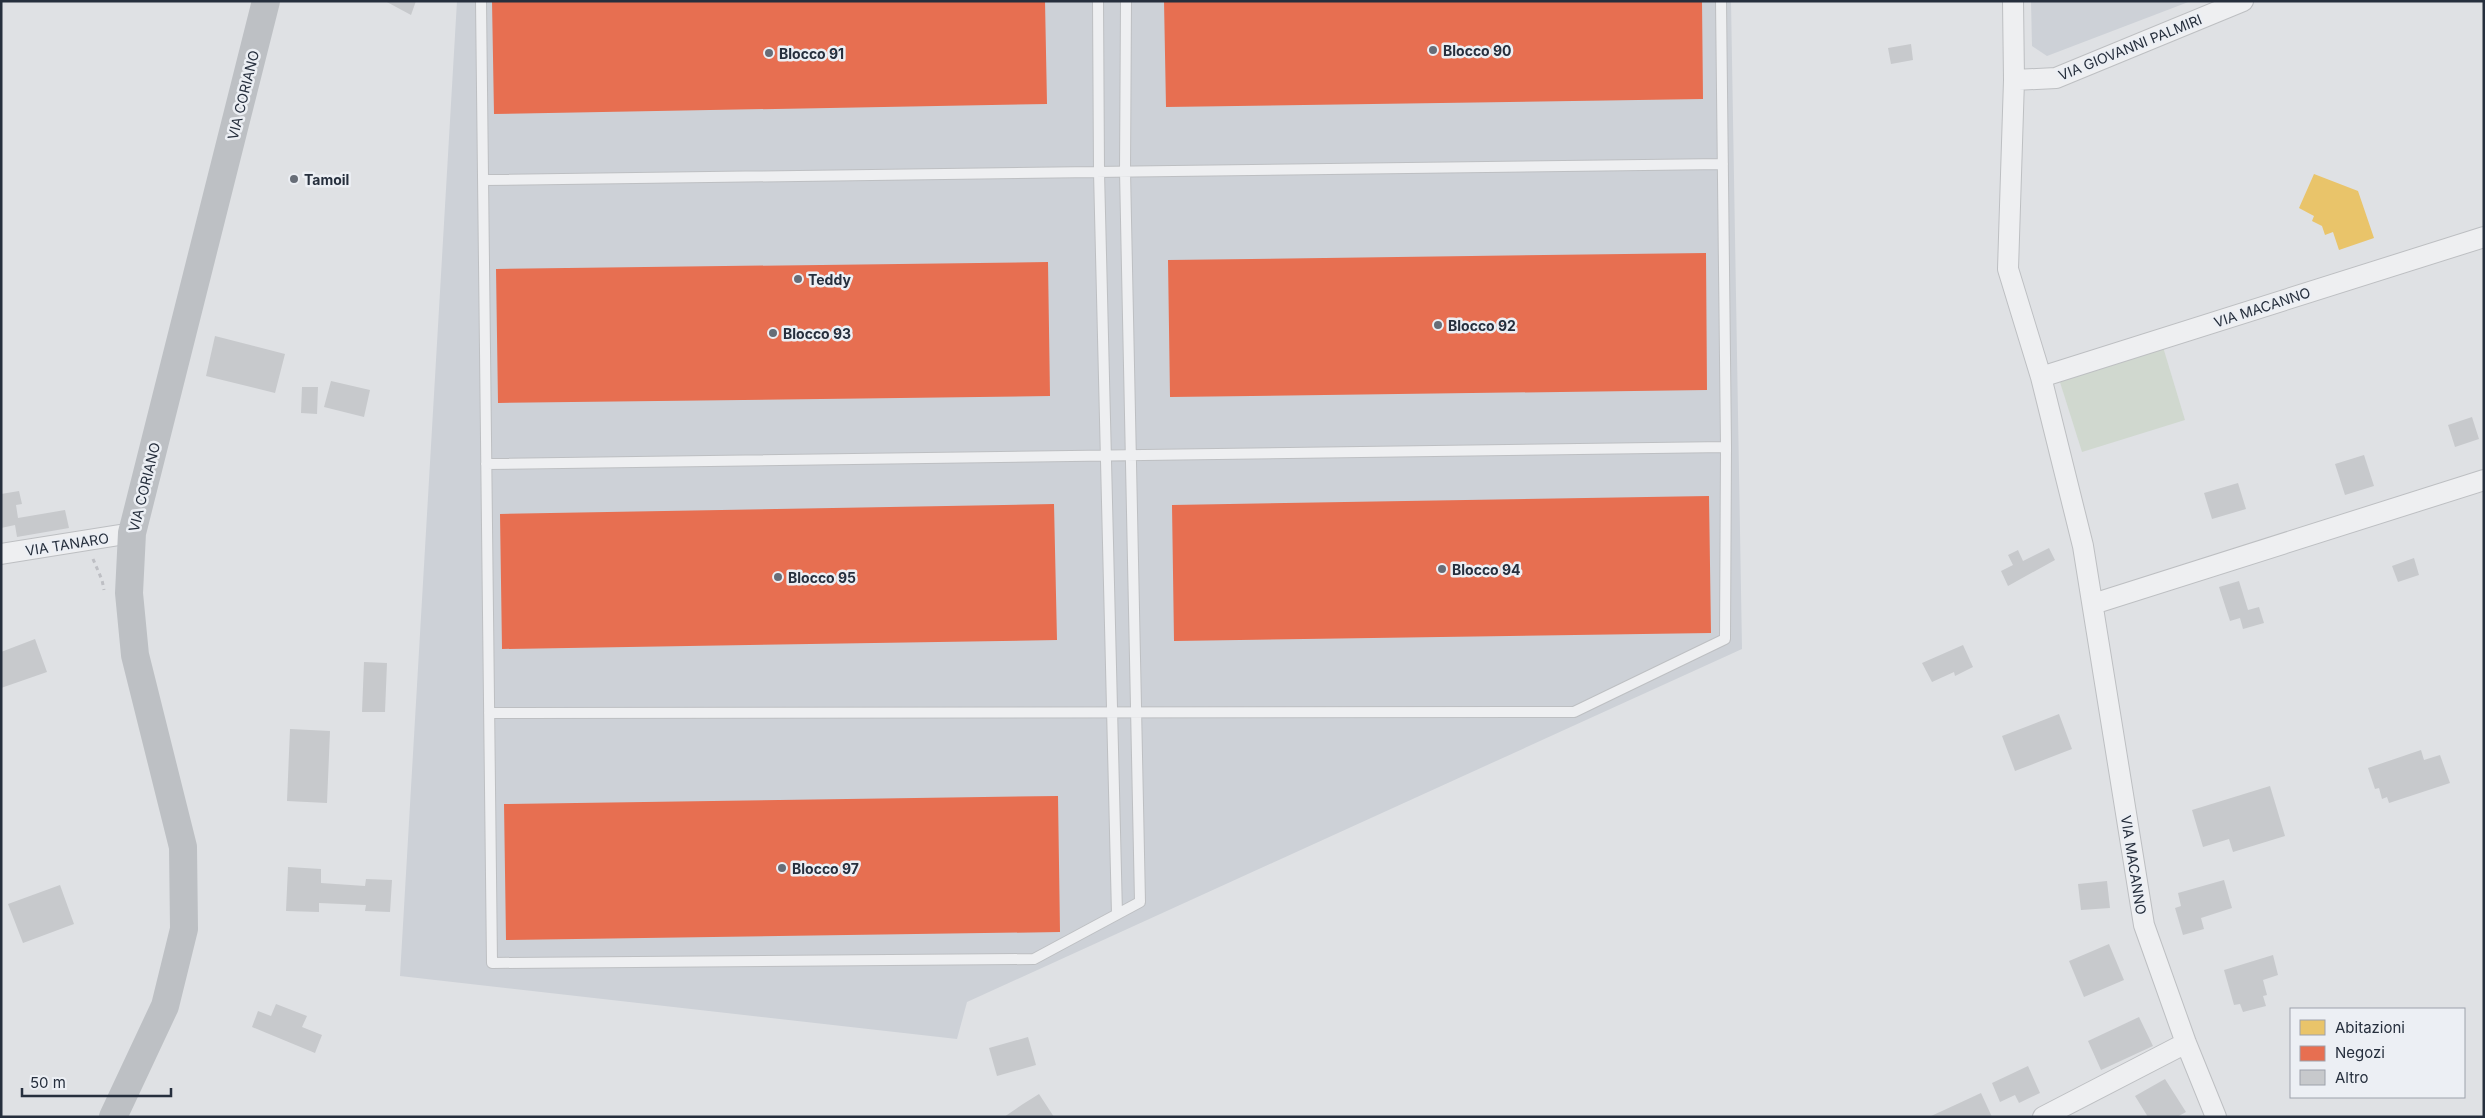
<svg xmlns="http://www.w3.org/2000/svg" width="2485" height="1118" font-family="Inter,sans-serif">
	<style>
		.built { fill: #cdd1d7 }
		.green { fill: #d0d8cf }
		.homes { fill: #e9c46a }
		.shops { fill: #e76f51 }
		.building { fill: #c7c9cc }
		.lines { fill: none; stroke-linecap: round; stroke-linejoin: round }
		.service-casing { stroke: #bdbfc2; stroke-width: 12 }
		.minor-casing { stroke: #bdbfc2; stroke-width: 22 }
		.path { stroke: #bebfc4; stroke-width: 3; stroke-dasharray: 4 4; stroke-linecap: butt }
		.service { stroke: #eeeff1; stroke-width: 10 }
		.minor { stroke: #eeeff1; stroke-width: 20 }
		.secondary { stroke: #bdc0c4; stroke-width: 28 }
		.poi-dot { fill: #676d77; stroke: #eceff4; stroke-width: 2 }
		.labels { text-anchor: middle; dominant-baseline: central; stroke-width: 5; stroke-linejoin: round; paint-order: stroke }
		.street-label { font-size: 14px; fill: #262f3d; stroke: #eceff4 }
		.poi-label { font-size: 14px; font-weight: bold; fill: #262f3d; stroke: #eceff4; text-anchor: start }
	</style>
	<rect width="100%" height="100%" fill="#dfe1e4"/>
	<path class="built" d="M457,1H1731L1742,649L967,1002L957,1039L400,976Z
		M2031,1H2191L2047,56L2032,46Z"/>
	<path class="green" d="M2163,347L2185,420L2082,452L2059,379Z"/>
	<path class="homes" d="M2314,174L2358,191L2374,238L2339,250L2333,232L2325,235L2322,226L2312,221L2314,216L2299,208Z"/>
	<path class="shops" d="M492,1H1045L1047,104L494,114Z
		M1164,1H1702L1703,99L1166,107Z
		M1706,253L1707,390L1170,397L1168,260Z
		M1048,262L1050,396L498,403L496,269Z
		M1709,496L1711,633L1174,641L1172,505Z
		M1054,504L1057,640L502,649L500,514Z
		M1058,796L1060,932L506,940L504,804Z"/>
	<path class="building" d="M385,1H416L411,15Z
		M1911,44L1913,60L1891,64L1888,48Z
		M215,336L285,354L275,393L206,376Z
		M331,381L370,390L364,417L324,407Z
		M302,387H318L317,414L301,413Z
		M2472,417L2479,439L2455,447L2448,425Z
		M2364,455L2374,486L2345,495L2335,464Z
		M2238,483L2246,509L2212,519L2204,493Z
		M19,491L22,504L16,505L18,518L65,510L69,528L17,537L15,525L1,528V494Z
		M2049,548L2055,560L2008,586L2001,571L2013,565L2008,555L2018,550L2023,561Z
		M2414,558L2419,575L2398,582L2392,566Z
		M2239,581L2248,610L2259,607L2264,623L2243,629L2240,618L2230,621L2219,587Z
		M35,639L47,672L1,688V652Z
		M1963,645L1973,667L1955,676L1954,672L1932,682L1922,663Z
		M364,662L387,663L385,712H362Z
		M2059,714L2072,749L2015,771L2002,736Z
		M290,729L330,731L327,803L287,801Z
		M2421,750L2424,760L2440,755L2450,783L2389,803L2387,797L2382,799L2379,788L2375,789L2368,768Z
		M2270,786L2285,836L2233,852L2229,839L2203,847L2192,810Z
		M288,867L321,869V883L365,886L366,879L392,880L390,912L365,911L366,905L319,903V912L286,911Z
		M2224,880L2232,908L2201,918L2204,929L2183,935L2175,908L2181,906L2178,893Z
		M2107,881L2110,908L2081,910L2078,884Z
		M60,885L74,924L23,943L8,904Z
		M2109,944L2124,980L2084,997L2069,961Z
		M2273,955L2278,975L2263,980L2267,995L2263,996L2266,1006L2243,1012L2240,1004L2234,1005L2224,970Z
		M276,1004L307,1016L302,1027L322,1035L315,1053L252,1027L258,1011L271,1016Z
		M2139,1017L2153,1046L2101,1070L2088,1041Z
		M1028,1037L1036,1065L997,1076L989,1048Z
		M2028,1066L2040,1093L2019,1103L2015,1095L2000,1102L1992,1083Z
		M2165,1079L2186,1112L2177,1117H2148L2135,1096Z
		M1981,1093L1992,1117H1929Z
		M1039,1094L1054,1117H1004L1023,1104Z"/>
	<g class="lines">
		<defs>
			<path id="service" d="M481,1L492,963L1034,959L1140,902L1125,171L1126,1
				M1098,1L1099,172L1117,914
				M483,180L1723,164
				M486,464L1726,447
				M489,713L1574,712L1725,639L1726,447L1721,1"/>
			<path id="minor" d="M2013,1L2014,80L2008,269L2041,377L2083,546L2144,925L2186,1043L2216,1117
				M2014,80L2056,78L2243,1
				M2041,377L2484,237
				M1,554L132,533
				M2093,604L2484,480
				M2043,1117L2186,1043"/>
		</defs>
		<use href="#service" class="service-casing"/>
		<use href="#minor" class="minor-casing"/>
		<path class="path" d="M93,559L102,580L104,590"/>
		<use href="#service" class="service"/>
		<use href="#minor" class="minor"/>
		<path class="secondary" d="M113,1117L165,1006L184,929L183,847L135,655L129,593L132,533L266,1"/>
	</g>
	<g class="poi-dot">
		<circle cx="1433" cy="50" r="5"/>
		<circle cx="769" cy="53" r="5"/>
		<circle cx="294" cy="179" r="5"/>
		<circle cx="798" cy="279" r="5"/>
		<circle cx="1438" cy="325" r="5"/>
		<circle cx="773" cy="333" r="5"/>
		<circle cx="1442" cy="569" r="5"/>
		<circle cx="778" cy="577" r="5"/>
		<circle cx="782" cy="868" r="5"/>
	</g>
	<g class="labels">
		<g class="street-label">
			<text transform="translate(2130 47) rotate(-22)">VIA GIOVANNI PALMIRI</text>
			<text transform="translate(243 95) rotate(-76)">VIA CORIANO</text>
			<text transform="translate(2262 307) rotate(-18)">VIA MACANNO</text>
			<text transform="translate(144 487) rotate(-76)">VIA CORIANO</text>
			<text transform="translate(67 544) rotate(-9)">VIA TANARO</text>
			<text transform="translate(2134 865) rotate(81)">VIA MACANNO</text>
		</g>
		<g class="poi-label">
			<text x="1443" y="50">Blocco 90</text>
			<text x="779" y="53">Blocco 91</text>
			<text x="304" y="179">Tamoil</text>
			<text x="808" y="279">Teddy</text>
			<text x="1448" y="325">Blocco 92</text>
			<text x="783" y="333">Blocco 93</text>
			<text x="1452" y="569">Blocco 94</text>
			<text x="788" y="577">Blocco 95</text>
			<text x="792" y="868">Blocco 97</text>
		</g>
	</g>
	<rect width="2485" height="1118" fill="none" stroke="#262f3d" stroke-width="5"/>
	<rect x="2290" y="1008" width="175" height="90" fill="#eceff4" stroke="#9da2ab"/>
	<rect x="2300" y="1020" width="25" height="15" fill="#e9c46a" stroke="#9da2ab"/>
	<text x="2335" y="1033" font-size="15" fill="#262f3d">Abitazioni</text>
	<rect x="2300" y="1046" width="25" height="15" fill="#e76f51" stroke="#9da2ab"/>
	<text x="2335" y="1058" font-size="15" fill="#262f3d">Negozi</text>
	<rect x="2300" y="1070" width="25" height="15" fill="#c7c9cc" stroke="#9da2ab"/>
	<text x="2335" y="1083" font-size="15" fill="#262f3d">Altro</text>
	<path d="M22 1088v8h149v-8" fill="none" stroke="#262f3d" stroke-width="2.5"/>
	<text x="30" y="1088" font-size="15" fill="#262f3d" stroke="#eceff4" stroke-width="4" paint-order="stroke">50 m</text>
</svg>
